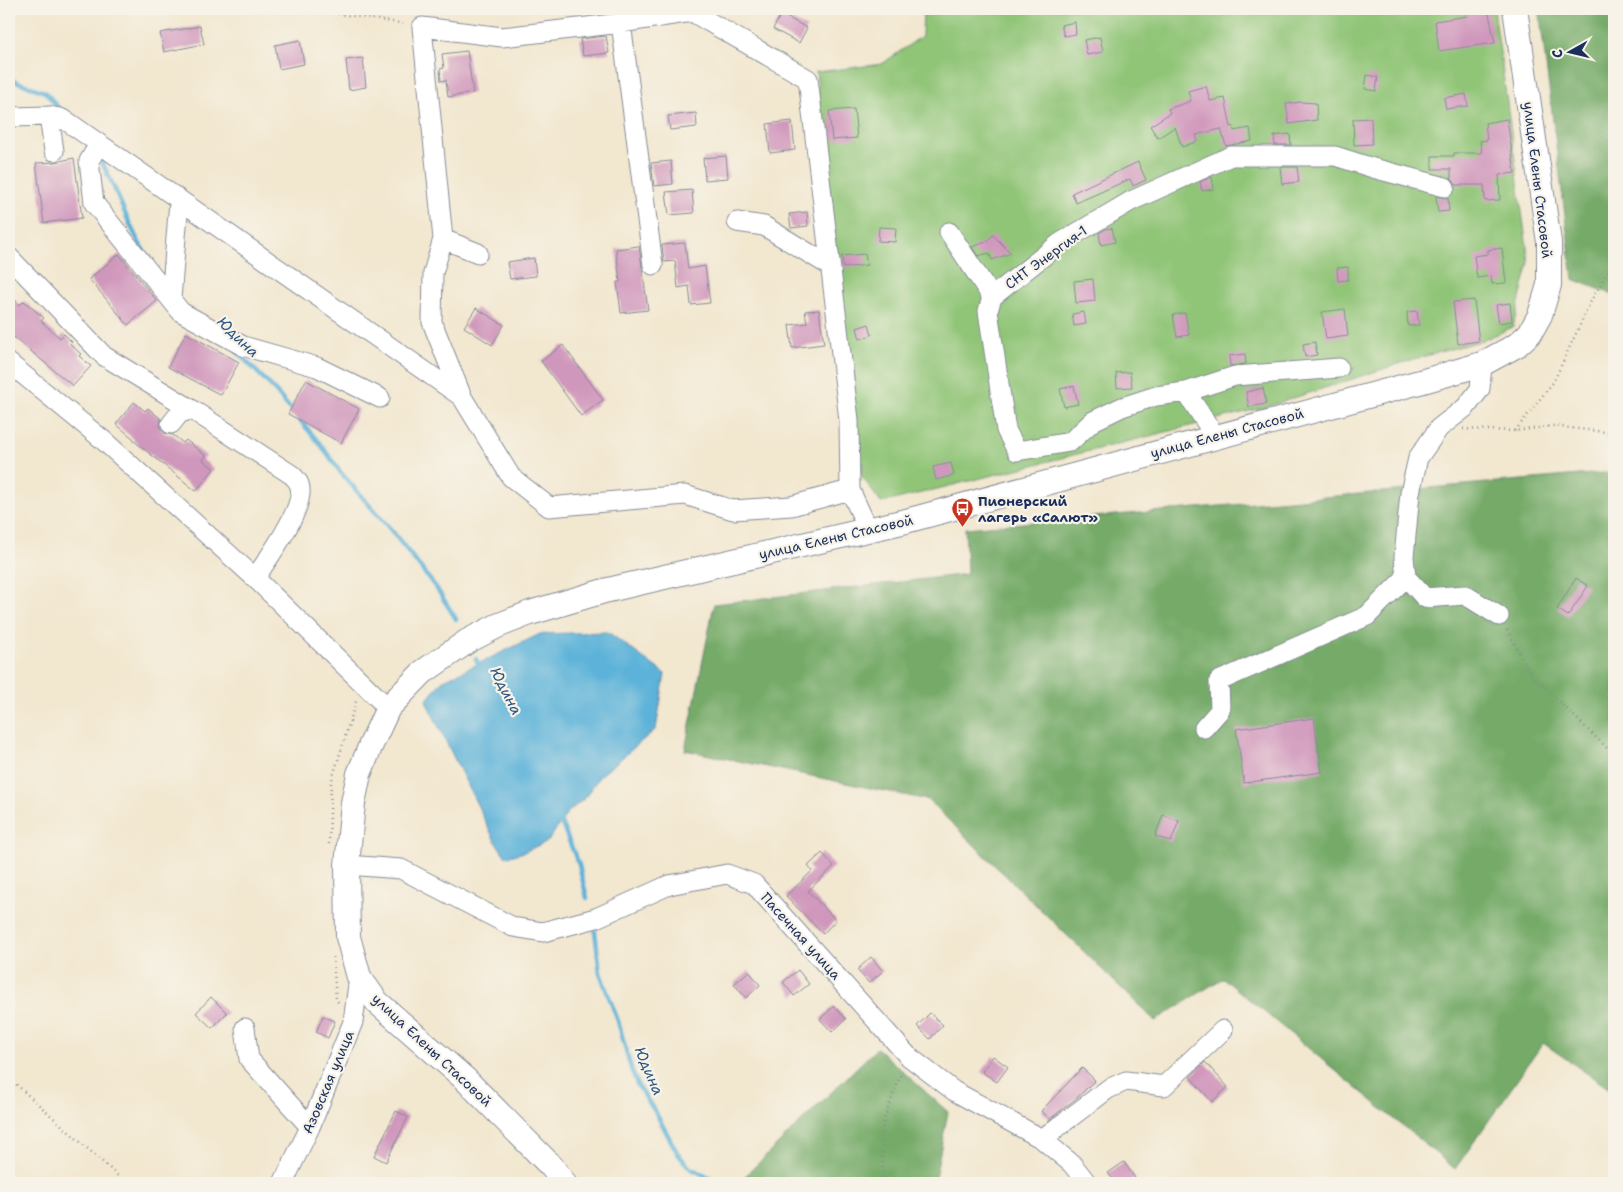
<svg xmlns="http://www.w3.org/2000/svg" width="1623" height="1192" font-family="'Shantell Sans',sans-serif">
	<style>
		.green { fill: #90c577; stroke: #567a6a }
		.forest { fill: #74aa68; stroke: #486c63 }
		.water { fill: #5cb2d9; stroke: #3c709c }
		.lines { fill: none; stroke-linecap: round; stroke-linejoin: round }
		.stream { stroke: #5cb2d9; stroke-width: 4.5 }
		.building { fill: #d097bc }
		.minor-casing { stroke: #868b96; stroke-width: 21 }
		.major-casing { stroke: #868b96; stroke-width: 26 }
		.path { stroke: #868b96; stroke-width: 2.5; stroke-dasharray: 1 4; stroke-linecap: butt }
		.minor { stroke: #fff; stroke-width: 19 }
		.major { stroke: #fff; stroke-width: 24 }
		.labels { text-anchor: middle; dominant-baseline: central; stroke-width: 4.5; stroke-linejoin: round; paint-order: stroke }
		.street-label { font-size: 14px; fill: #1b2f5e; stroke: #f7f3e8 }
		.poi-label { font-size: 14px; font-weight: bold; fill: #1b2f5e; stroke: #f7f3e8; text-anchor: start }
		.water-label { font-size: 15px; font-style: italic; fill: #2e5683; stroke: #f7f3e8 }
	</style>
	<rect width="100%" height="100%" fill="#f7f3e8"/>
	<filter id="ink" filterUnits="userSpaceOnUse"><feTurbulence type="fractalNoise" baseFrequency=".02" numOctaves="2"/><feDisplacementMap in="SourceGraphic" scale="10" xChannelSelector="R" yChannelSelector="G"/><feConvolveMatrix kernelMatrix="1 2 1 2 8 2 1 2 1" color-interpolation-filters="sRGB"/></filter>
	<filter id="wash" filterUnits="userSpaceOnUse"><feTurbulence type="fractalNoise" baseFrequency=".0096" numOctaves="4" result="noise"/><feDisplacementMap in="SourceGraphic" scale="20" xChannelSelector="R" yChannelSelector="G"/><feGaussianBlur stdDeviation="1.12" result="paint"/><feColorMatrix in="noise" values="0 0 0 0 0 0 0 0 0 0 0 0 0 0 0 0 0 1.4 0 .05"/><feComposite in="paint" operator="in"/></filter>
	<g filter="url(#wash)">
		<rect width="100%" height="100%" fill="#f2e7cf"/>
		<path class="green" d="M923,9H1494L1529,262L1513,327L1484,340L1414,359L1266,407L881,503L861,475L816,72L882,64L922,36Z"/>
		<path class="forest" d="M1539,9H1614V295L1573,279Z
			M1614,472V1092L1543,1043L1455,1169L1223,978L1155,1021L928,800L685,750L714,604L967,574L965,528Z
			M877,1048L948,1112L934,1183H738Z"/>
		<path class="water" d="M608,632L665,674L656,729L599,777L584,799L568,812L548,841L524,852L506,857L495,841L426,701L442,681L540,634Z"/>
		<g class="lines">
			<path class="stream" d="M9,79L45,92L63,113
				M98,156C118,188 126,225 147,256
				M237,352L270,385L321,445L342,474L392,531L437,589L456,619
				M476,659L481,669
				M559,817L579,865L587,898
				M595,931L600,973L618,1021L632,1072L638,1086L656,1113L678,1154L690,1168L721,1183H732"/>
		</g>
		<g id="blocks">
			<path class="building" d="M1466,9H1488L1495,43L1439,51L1435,21L1467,16Z
				M781,14L807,28L799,43L773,29Z
				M1075,22L1076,34L1064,36L1061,25Z
				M200,26L204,44L164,52L160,33Z
				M606,36L609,53L583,56L580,39Z
				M1100,37L1103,52L1087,55L1084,40Z
				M300,40L304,64L279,69L275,45Z
				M467,51L473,93L448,97L446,80L441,81L440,69L444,68L442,54Z
				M363,58L366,87L349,90L346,60Z
				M1367,75L1378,77L1376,91L1365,89Z
				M1206,86L1210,101L1225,98L1231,127L1233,126L1234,131L1250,128L1252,141L1226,146L1221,129L1196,135L1198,141L1182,147L1175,127L1158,138L1150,126L1170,113L1168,109L1191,101L1188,91Z
				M1466,94L1468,106L1446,109L1444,98Z
				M1300,102L1316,103L1317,120L1289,124L1286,104Z
				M854,109L857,138L832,140L829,111Z
				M696,113L697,127L670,130L668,116Z
				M1371,118L1372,144L1354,145L1353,119Z
				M1507,119L1515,173L1499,175L1500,200L1485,201L1484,185H1456L1451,178V169H1432V156H1454V153H1482L1480,141L1487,140L1485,123Z
				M792,121L795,150L770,153L767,124Z
				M1290,134L1291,145H1275L1274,136Z
				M726,156L728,178L705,180L703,158Z
				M74,158L82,218L44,223L36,163L55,162Z
				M671,161L673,184L654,186L651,163Z
				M1138,162L1146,180L1133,186L1130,179L1076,203L1072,193Z
				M1280,167H1297L1299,182L1282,184Z
				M1212,177L1214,189L1202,191L1200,182Z
				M692,190L694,213L669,215L666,192Z
				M1436,196L1448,198L1449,211L1438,212Z
				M807,212L808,226L791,228L789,214Z
				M879,227L896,228L895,242L878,241Z
				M1112,228L1115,242L1101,245L1099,233L1106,229Z
				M993,235L1011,253L992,260L989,253L978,256L972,247L986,242Z
				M685,243L688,269L705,266L710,303L691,305L689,286L678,288L675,261L664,262L662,245Z
				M639,246L648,310L621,313L617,282H620L616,249Z
				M1502,248L1506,283L1492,284L1491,276L1477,278L1474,256L1488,254V250Z
				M119,254L157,301L128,325L89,279Z
				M865,254L867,265L843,268L842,256Z
				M534,258L536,276L510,279L507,262Z
				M1348,267V280L1338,281L1337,268Z
				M1093,279L1095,301L1076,303L1074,281Z
				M9,295L20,305L24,301L44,318L41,321L60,338L64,334L72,342L70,344L81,354L79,356L91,366L73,386L9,333Z
				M1474,300L1479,341L1458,344L1453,302Z
				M1510,303L1512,321L1499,323L1496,305Z
				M476,308L504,325L492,345L464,327Z
				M1345,309L1348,336L1326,339L1322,312Z
				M819,310L824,344L792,348L789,325L807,323L805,311Z
				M1417,311L1419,325L1408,326L1407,312Z
				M1084,312L1086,324L1074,326L1072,314Z
				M1185,313L1189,335L1177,337L1173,315Z
				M869,324L872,335L860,339L857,328Z
				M186,333L239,362L221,395L168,367Z
				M1315,342L1317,355L1305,357L1303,344Z
				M563,345L603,400L581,416L541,361Z
				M1245,354L1246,364L1230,366L1229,356Z
				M1130,372L1132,387L1117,388L1116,373Z
				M306,380L359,409L341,443L288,414Z
				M1074,386L1078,404L1064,407L1060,389Z
				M1263,388L1266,404L1249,407L1246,392Z
				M134,402L145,411L148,408L161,419L160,428L164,433L173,435L183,443L186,440L206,456L203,460L214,469L196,491L133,440L134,439L116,424Z
				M951,463L954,475L936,480L933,467Z
				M1576,578L1588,586L1568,616L1557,609Z
				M1314,718L1322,772L1244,783L1236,729Z
				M1163,815L1179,821L1171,842L1155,836Z
				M822,853L834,866L808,891L836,920L823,934L786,896L812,871L808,866Z
				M871,957L883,971L869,983L857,970Z
				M798,970L809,984L794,996L783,982Z
				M749,971L760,985L746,998L734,984Z
				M211,997L227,1013L212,1028L196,1013Z
				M834,1006L846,1019L832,1032L820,1019Z
				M930,1013L943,1025L930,1039L917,1026Z
				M323,1016L335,1021L328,1038L316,1032Z
				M993,1056L1008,1067L997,1082L982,1072Z
				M1205,1062L1228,1087L1212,1102L1190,1077Z
				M1082,1068L1095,1080L1078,1097L1050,1119L1041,1111Z
				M396,1111L408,1117L386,1162L374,1156Z
				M1124,1162L1135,1178L1127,1183H1116L1108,1173Z"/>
		</g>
	</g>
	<g filter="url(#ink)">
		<use href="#blocks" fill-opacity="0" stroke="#868b96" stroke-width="1"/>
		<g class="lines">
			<defs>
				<path id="minor" d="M621,23L653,265
					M9,113L12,117L49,116L60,118L68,122L462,397
					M49,116L54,151
					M99,144L89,161L94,203L181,312L243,346L317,367L380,398
					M737,222L764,226L830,266
					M949,232L992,297
					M443,239L478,253
					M9,257L104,356L191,409
					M171,299L179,201
					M9,363L103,440L255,578L388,708
					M1482,364L1480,389L1466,407L1439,428L1418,458L1410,493L1404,557L1406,577L1425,598L1465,595L1499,616
					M1186,392L1235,376L1339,368
					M171,424L179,414L191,409L292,475C294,477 298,481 299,484C308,505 267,560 255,578
					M1215,436L1186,392L1156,396L1122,407L1093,421L1070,442L1017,451L1006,430L988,311L992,297L1060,243L1087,227L1131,201L1231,156H1335L1373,168L1445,187
					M850,490L849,420L808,79L692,12L621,23L502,37L422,27L443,239L433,273L432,322L462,397L511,477L549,507L685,495L733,510L791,506L850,490L868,529
					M1204,728L1220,710L1219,681L1367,616L1406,577
					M347,865L401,869L513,927L543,932L596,918L669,885L727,874L754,884L908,1056L954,1091L1042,1139L1072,1164L1087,1183
					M245,1028L249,1059L310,1127
					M1042,1139L1108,1089L1126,1081L1164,1086L1223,1030
					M283,1183L310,1127L353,1022L359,977"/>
				<path id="major" d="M564,1183L552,1167L465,1079L377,1002L359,977L348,937L347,865L353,803L359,774L370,747L388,708L423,672L468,641L497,626L530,613L604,591L906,521L1427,380L1482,364L1517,345L1530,333L1540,315L1549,285V242L1515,9"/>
			</defs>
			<use href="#minor" class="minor-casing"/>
			<use href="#major" class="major-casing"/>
			<path class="path" d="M183,9L320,11L406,24
				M1463,429L1515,431L1553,426L1614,433
				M1515,431L1554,381L1592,299L1614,261
				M1507,630L1531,674L1614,755
				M329,844L331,783L357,698
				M333,957L336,1000L339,1003
				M9,1078L116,1174L124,1183
				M882,1183L883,1122L902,1071"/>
			<use href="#minor" class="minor"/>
			<use href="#major" class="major"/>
		</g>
	</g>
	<defs>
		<symbol id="bus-pin" viewBox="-11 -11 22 30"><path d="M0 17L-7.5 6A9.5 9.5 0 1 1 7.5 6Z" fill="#c8321e" stroke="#f7f3e8"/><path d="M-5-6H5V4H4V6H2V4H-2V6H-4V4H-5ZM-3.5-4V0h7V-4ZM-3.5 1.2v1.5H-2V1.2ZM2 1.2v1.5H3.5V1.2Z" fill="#fff"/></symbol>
	</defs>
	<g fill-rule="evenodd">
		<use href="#bus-pin" x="950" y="496" width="25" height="34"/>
	</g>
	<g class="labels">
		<g class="street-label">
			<text transform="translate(1538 180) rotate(83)">улица Елены Стасовой</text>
			<text transform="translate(1046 257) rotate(-36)">СНТ Энергия-1</text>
			<text transform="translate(1227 433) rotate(-15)">улица Елены Стасовой</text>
			<text transform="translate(836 537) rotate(-13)">улица Елены Стасовой</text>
			<text transform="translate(801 936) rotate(48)">Пасечная улица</text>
			<text transform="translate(432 1050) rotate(43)">улица Елены Стасовой</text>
			<text transform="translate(328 1082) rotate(-67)">Азовская улица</text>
		</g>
		<g class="poi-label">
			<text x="978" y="501">Пионерский<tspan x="978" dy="16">лагерь «Салют»</tspan></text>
		</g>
		<g class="water-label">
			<text transform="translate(238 337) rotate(44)">Юдина</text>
			<text transform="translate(506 691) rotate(63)">Юдина</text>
			<text transform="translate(649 1071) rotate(67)">Юдина</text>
		</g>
	</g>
	<rect width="1623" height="1192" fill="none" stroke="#f7f3e8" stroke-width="30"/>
	<g transform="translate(1570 52) rotate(262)" stroke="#f7f3e8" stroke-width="4" paint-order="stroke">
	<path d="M0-4L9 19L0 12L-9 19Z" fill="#1b2f5e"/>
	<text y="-8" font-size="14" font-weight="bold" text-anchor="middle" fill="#1b2f5e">С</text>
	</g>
</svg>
